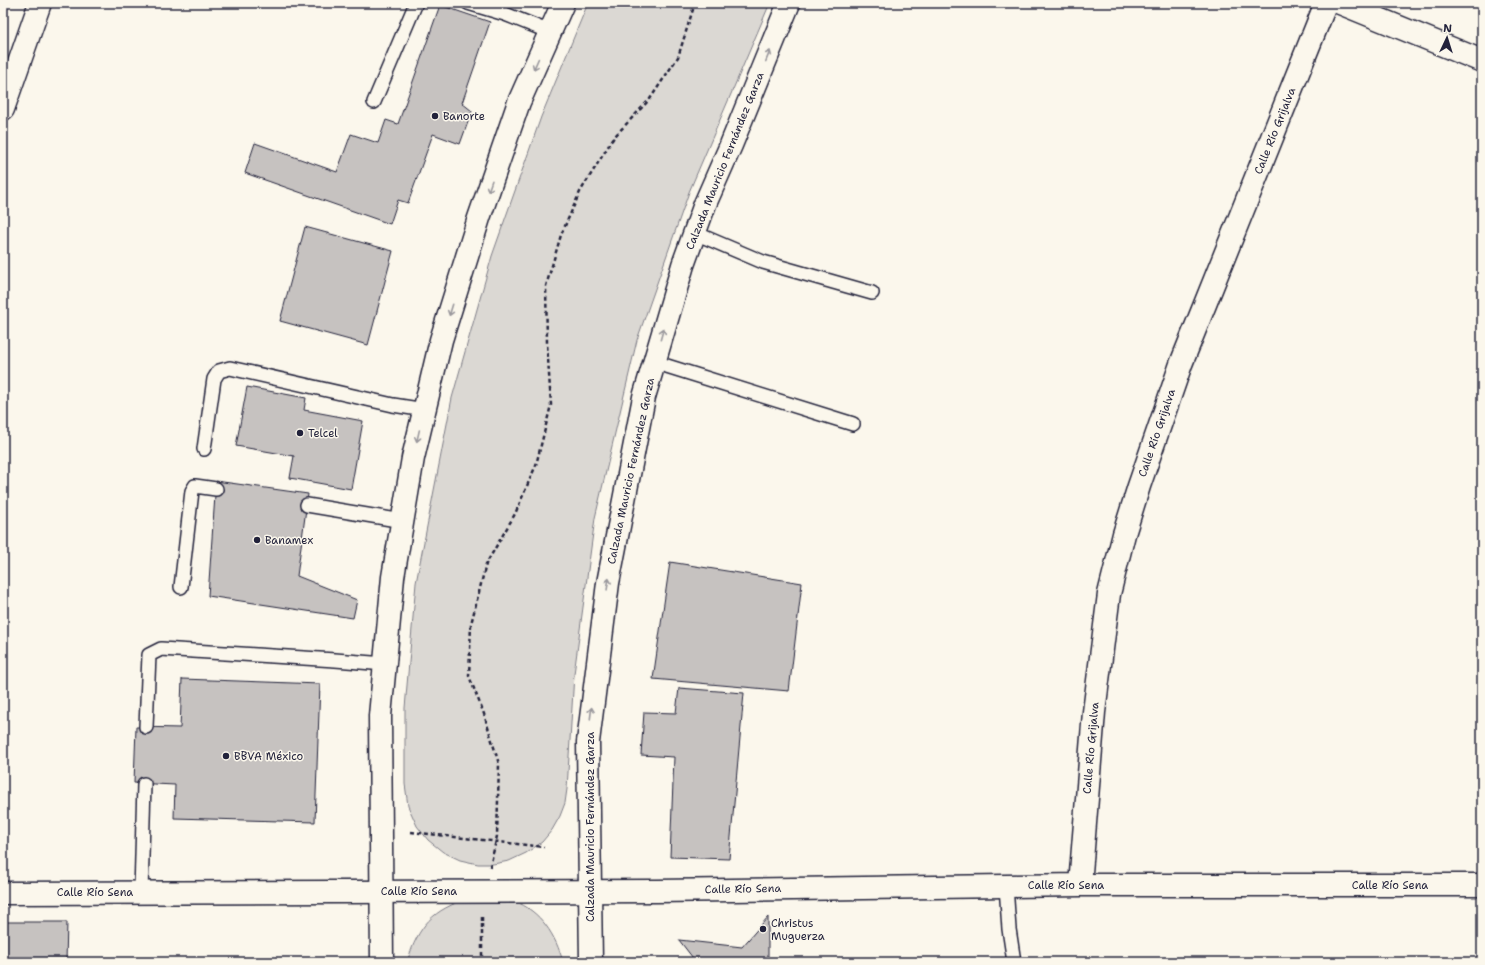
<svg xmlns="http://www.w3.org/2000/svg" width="1485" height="965" font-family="'Shantell Sans',sans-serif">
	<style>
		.green { fill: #dbd8d3; stroke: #7e7d87 }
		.building { fill: #c6c2c0; stroke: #22223b }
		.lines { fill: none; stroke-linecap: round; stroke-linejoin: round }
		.lane-casing { stroke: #22223b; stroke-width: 16 }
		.street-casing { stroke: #22223b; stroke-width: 25 }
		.secondary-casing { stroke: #22223b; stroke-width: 25 }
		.path { stroke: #22223b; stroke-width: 2.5; stroke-dasharray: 4 3; stroke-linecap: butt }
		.lane { stroke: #fbf7ec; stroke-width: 13 }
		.street { stroke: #fbf7ec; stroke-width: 22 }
		.secondary { stroke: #fbf7ec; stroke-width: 22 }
		.oneway { stroke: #99979c }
		.poi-dot { fill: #22223b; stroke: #fbf7ec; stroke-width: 1.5 }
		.labels { text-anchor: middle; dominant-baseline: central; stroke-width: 3; stroke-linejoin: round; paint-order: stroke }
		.poi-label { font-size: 11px; fill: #22223b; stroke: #fbf7ec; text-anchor: start }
		.street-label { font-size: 11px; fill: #22223b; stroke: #fbf7ec }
	</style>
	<rect width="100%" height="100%" fill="#fbf7ec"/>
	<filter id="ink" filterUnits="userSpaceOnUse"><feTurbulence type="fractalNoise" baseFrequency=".025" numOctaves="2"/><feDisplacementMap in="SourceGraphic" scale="8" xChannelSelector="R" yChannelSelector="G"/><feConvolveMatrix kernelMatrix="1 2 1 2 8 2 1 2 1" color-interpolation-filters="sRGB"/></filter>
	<g filter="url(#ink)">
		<path class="green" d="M588,3H770L689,192L637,340L595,518L574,674L567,789L565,803L560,816L552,830L542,842L526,853L509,861L493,864H478L460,860L443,852L428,840L417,826L408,806L405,784V708L416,583L452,398L492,256L541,117Z
			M470,898C481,899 503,898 514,901C541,911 556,936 563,962H407C419,925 432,910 470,898Z"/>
		<path class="building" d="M440,5L490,22L462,103L472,111L460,144L433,134L408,203L398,200L390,224L245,173L255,143L337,172L351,134L378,143L386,120L398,124Z
			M305,227L393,251L368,345L280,321Z
			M247,387L306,398L304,410L363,421L351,489L290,478L294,456L236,446Z
			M216,481L308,494L297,576L357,600L353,618L208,596Z
			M670,562L802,583L789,691L653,679Z
			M182,679L320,684L315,822L174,818L175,785L134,783L136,727L180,728Z
			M679,688L744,693L729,859L670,857L674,757L641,755L644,712L676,713Z
			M768,917V962H696L679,940L742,947Z
			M3,922H67L66,962H3Z"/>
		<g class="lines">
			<defs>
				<path id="lane" d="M468,3L505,14L550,32
					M374,102L416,3
					M695,233L763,262L872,293
					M654,362L853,424
					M204,449L214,379L219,371L230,368L393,405L425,410
					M307,505L403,521
					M181,587L192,491L195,486L216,489
					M146,727L149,655L161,649L335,660L385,664
					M1006,886L1009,929L1014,962
					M141,892L144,784"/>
				<path id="street" d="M1340,3L1482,61
					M3,109L40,3
					M1080,885L1094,712L1109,594L1124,534L1139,486L1181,364L1326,3
					M3,893L657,891L1080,885H1482"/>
				<path id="secondary" d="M382,962L380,716L393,577L413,458L441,340L479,218L519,102L563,3
					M591,962L588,742L608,583L644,397L683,265L705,204L731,145L789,3"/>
			</defs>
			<use href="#lane" class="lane-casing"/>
			<use href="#street" class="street-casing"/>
			<use href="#secondary" class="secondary-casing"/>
			<path class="path" d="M411,832L544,847
				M490,867L497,836L499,764L484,714L469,676L471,624L486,564L515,514L536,465L551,405L547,343L546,286L561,235L580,192L614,137L650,99L678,57L695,3
				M482,917V962"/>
			<use href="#lane" class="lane"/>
			<use href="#street" class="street"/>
			<use href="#secondary" class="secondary"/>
		</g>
		<defs><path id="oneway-shaft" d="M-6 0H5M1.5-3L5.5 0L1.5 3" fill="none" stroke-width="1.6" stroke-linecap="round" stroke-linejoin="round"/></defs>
		<g class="oneway">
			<use href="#oneway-shaft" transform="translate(768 56) rotate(-68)"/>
			<use href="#oneway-shaft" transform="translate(536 64) rotate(114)"/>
			<use href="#oneway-shaft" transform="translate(490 186) rotate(109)"/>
			<use href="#oneway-shaft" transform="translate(451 310) rotate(107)"/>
			<use href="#oneway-shaft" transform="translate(662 334) rotate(-74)"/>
			<use href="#oneway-shaft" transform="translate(418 436) rotate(103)"/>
			<use href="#oneway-shaft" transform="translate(608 584) rotate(-81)"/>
			<use href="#oneway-shaft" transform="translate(591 713) rotate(-83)"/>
		</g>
	</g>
	<g class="poi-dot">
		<circle cx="435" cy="116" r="4"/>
		<circle cx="300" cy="433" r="4"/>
		<circle cx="257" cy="540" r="4"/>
		<circle cx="226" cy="756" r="4"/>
		<circle cx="763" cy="929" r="4"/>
	</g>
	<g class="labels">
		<g class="poi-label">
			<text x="443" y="116">Banorte</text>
			<text x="308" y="433">Telcel</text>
			<text x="265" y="540">Banamex</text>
			<text x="234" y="756">BBVA México</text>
			<text x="771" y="923">Christus<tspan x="771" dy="13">Muguerza</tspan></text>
		</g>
		<g class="street-label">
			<text transform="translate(1275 131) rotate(-68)">Calle Río Grijalva</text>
			<text transform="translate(725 161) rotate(-68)">Calzada Mauricio Fernández Garza</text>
			<text transform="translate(1157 433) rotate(-71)">Calle Río Grijalva</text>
			<text transform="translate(631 471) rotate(-78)">Calzada Mauricio Fernández Garza</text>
			<text transform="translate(1091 748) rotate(-85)">Calle Río Grijalva</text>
			<text transform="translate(590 827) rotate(-90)">Calzada Mauricio Fernández Garza</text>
			<text x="1066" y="885">Calle Río Sena</text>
			<text x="1390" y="885">Calle Río Sena</text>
			<text transform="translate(743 889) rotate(-1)">Calle Río Sena</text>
			<text x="419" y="891">Calle Río Sena</text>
			<text x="95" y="892">Calle Río Sena</text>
		</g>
	</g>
	<rect width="1485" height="965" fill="none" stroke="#fbf7ec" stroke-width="16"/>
	<rect x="8" y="8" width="1469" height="949" fill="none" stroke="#22223b" stroke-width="1.5" filter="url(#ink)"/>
	<g transform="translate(1447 38) rotate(4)" stroke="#fbf7ec" stroke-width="3" paint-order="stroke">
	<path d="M0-3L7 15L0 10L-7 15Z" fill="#22223b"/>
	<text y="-6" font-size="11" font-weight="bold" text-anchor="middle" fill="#22223b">N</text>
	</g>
</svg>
